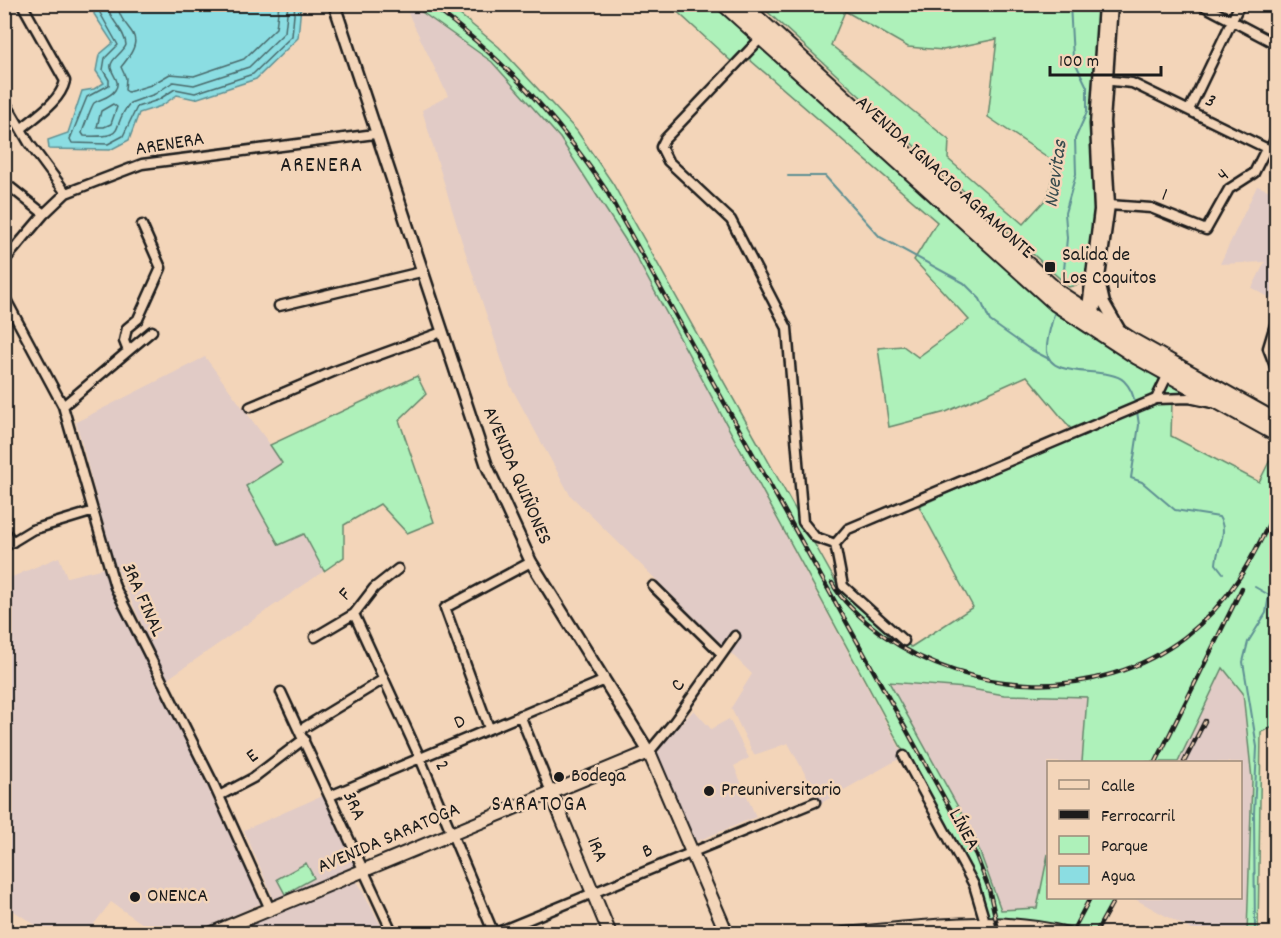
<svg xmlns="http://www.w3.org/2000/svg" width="1281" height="938" font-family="Dekko,sans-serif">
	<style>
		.built { fill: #e1cbc6 }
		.green { fill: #aef1ba; stroke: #65866b; stroke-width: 1.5; fill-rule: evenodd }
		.water { fill: #8bdde2; stroke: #5f9093; stroke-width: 1.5 }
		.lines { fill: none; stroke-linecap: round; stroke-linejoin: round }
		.shore { stroke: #48696b; stroke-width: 1.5 }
		.stream { stroke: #5f9093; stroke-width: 2 }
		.minor-casing { stroke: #1c1c1c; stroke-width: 13 }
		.tertiary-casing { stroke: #1c1c1c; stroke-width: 15 }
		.secondary-casing { stroke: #1c1c1c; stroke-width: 16 }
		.primary-casing { stroke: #1c1c1c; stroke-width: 18 }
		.minor { stroke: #f3d5b9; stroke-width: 8 }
		.tertiary { stroke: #f3d5b9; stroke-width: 10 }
		.secondary { stroke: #f3d5b9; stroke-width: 12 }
		.primary { stroke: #f3d5b9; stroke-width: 14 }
		.rail-casing { stroke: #1c1c1c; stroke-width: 4.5 }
		.rail { stroke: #f3d5b9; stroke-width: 2; stroke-dasharray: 7; stroke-linecap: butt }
		.poi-dot { fill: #1c1c1c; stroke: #f3d5b9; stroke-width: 2 }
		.labels { text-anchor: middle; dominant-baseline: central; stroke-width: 5; stroke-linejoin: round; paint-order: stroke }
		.street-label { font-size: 20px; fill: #1c1c1c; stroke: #f3d5b9 }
		.poi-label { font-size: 20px; fill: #1c1c1c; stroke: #f3d5b9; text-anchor: start }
		.neighbourhood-label { font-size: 21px; letter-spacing: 1.5px; fill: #1c1c1c; stroke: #f3d5b9 }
		.water-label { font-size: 21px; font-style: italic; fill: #384c4e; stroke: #f3d5b9 }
	</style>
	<rect width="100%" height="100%" fill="#f3d5b9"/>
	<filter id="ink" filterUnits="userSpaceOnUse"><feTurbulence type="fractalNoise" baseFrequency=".0167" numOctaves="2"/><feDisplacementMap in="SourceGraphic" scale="12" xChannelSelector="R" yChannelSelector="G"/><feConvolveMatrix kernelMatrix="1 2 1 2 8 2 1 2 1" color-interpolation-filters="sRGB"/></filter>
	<g filter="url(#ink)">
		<path class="built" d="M401,5H411L492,62L560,138L635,255L904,756L821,803L788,743L754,755L731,708L752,674L570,495L510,385L462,242L422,110L448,96L407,11Z
			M1257,186L1276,193V301L1252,288L1265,262L1220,264Z
			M205,357L283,462L279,545L304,534L324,571L166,680L113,559L76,422Z
			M59,557L67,577L104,568L262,903L190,934L156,933L111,902L87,933H48L12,910L5,915V580Z
			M1223,667L1243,692L1252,779L1247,933H1197L1133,898H1240V762H1178Z
			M889,682L966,688L1004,695L1088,697L1082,762H1048V854L1037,909L1001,910L974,836Z
			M694,710L711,729L729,719L749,758L734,766L756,817L695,842L655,751Z
			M324,795L357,864L274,900L244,830Z
			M357,881L385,933L224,934Z"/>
		<path class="green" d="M412,5H448L499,47L577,131L613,184L837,584L911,647L973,607L919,506L1077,436L1027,376L946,412L889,427L878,348L903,346L918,357L969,320L914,260L937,222L742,53L733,63L670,5H715L1061,317L1276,441L1217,410L1193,404L1172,402L1171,436L1259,482L1276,448V726L1261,732L1258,933H1247L1252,779L1243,693L1223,668L1178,762H1082L1087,697L1004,695L966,688L889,682L974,836L1001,910L1037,908L1048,854V898H1114L1097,933H987L976,886L635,255L560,138L492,62Z
			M760,5H1100L1097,197L1087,271L1079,284L1069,287ZM845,11L908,47L943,50L997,39L988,117L1055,162L1048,197L1023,224L948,159L949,140L831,45Z
			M417,376L426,394L399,420L434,522L407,533L380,504L344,525V557L324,571L304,534L279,545L246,486L282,463L270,445Z
			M306,863L314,878L285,894L277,879Z"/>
		<path class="water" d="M95,5V4L301,5L298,38L256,79L195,99L177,95L161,106L139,113L129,140L110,150L49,149L48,140L68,133L82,91L94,89L104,83L96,71L99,55L113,43L94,14Z"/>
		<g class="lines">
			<path class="shore" d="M101,4L100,13L118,45L105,58L103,70L109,80V85L87,97L70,139L72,143L108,144L123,136L137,107L158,100L175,89L195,93L253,74L292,36L295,4
				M108,4C108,20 125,29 126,45C123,53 109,60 111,68C113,77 121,81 115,90C110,98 101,98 94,103C92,105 83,129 82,133L84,136C130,138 109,128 130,103L155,94L173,82L194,85L249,67L285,32L288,4
				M117,4C122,35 152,30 121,67L126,78L125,90L128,92L151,85L170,74L194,76L244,59L276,28L279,4
				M113,104L117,107L111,124L104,127H97L101,111Z"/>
			<path class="stream" d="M788,176H825L880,237L964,283L980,299L990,321L1028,348L1049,359
				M1063,281L1067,238L1065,213L1076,174L1075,139L1087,112V87L1073,58L1070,4
				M1054,314C1051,326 1046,340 1047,351C1049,381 1108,365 1124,381C1132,389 1133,396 1136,406
				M1137,411L1139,425L1131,478L1142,482L1175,510L1219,517C1229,533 1217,546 1216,564L1223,573
				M1255,587L1269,595L1266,613L1248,642L1243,662L1257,747L1254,814L1255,934"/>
			<defs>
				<path id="minor" d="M1200,4L1276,44
					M761,38L665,139L661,147L668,161L731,220L787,328L803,522L815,537L835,544L848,529L1156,399L1170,370
					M1102,80L1132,83L1270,150L1276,137
					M4,100L29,143L66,193
					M1189,110L1240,4
					M21,129C36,116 60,102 65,81L22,4
					M4,182L44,214
					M1109,205L1151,208L1206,230L1229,189L1254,173L1266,149
					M4,261L44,214L66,193L142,164L375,134
					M4,296L63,406L115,587L213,783L270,909
					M279,306L421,272
					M128,351L124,341L127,328L138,319L161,268L142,225
					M1156,399L1189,398L1212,403
					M63,406L152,331
					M250,407L335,371L442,332
					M4,531L13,542
					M835,544L843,586L904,641
					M4,547L32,530L91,512
					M653,586L721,653
					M354,614L420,758L494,934
					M315,637L354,614L374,588L398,569
					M281,692L393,934
					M520,715L551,792
					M489,728L445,608L531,562
					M300,730L384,679
					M649,752L674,722L735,636
					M904,756L974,885L985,922
					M219,796L253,778L304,739
					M330,796L603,681
					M493,934L815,802"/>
				<path id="tertiary" d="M334,4L487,466L531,562L649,752
					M1101,290L1104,303L1119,329
					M1087,316L1100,210L1096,124L1104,4
					M1093,321L1109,205L1104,122L1112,4
					M1276,325L1269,348L1276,366"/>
				<path id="secondary" d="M551,792L610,934
					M210,934L649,752L727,934
					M844,934C922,928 991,915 1068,934"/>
				<path id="primary" d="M724,4L1056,304L1137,357L1276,434
					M742,4L1059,293L1133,341L1276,421"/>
			</defs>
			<use href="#minor" class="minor-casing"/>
			<use href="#tertiary" class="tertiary-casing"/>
			<use href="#secondary" class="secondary-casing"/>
			<use href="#primary" class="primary-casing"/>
			<use href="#minor" class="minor"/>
			<use href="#tertiary" class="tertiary"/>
			<use href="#secondary" class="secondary"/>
			<use href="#primary" class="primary"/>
			<defs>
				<path id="rail" d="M430,4C504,59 554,114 606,190L976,855L989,889L999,934
					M832,583C843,603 864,621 883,635C970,697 1097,704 1185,637C1231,601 1251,561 1276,510
					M1156,762L1242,588
					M1184,762L1205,721
					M1071,934L1090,898
					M1095,934L1115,898"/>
			</defs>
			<use href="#rail" class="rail-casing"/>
			<use href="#rail" class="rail"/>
		</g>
	</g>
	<g class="poi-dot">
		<rect x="1044" y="261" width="12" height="12" rx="3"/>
		<circle cx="559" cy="777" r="6"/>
		<circle cx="709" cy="791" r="6"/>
		<circle cx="135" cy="897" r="6"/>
	</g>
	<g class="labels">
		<g class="street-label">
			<text transform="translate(1210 102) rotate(27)">3</text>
			<text transform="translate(170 145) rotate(-9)">ARENERA</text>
			<text transform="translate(1224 176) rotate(-41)">4</text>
			<text transform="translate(944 178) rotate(42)">AVENIDA IGNACIO AGRAMONTE</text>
			<text transform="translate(1164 196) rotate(19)">1</text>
			<text transform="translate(516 476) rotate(67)">AVENIDA QUIÑONES</text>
			<text transform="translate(346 595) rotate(-48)">F</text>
			<text transform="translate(142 600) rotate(66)">3RA FINAL</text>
			<text transform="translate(679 686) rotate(-56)">C</text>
			<text transform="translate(460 723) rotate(-24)">D</text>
			<text transform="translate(253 757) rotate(-37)">E</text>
			<text transform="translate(441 766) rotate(67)">2</text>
			<text transform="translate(353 806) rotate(66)">3RA</text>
			<text transform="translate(963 830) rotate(61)">LÍNEA</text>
			<text transform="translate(389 839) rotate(-23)">AVENIDA SARATOGA</text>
			<text transform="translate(596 850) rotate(67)">1RA</text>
			<text transform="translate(648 852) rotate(-22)">B</text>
		</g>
		<g class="poi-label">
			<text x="1062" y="256">Salida de<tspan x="1062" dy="23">Los Coquitos</tspan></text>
			<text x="571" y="777">Bodega</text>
			<text x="721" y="791">Preuniversitario</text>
			<text x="147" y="897">ONENCA</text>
		</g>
		<g class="neighbourhood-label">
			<text x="322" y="167">ARENERA</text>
			<text x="540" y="806">SARATOGA</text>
		</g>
		<g class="water-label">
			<text transform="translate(1057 174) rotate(-82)">Nuevitas</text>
		</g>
	</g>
	<rect width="1281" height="938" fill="none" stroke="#f3d5b9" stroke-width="24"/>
	<rect x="12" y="12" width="1257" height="914" fill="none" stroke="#1c1c1c" stroke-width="2" filter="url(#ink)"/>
	<rect x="1047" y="761" width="195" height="138" fill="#f3d5b9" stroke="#9d8b7a" stroke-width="1.5"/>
	<rect x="1059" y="780" width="30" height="9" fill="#f3d5b9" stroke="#9d8b7a" stroke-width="1.5"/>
	<text x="1101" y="791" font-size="18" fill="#1c1c1c">Calle</text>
	<rect x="1059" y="810" width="30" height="9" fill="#1c1c1c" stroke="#9d8b7a" stroke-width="1.5"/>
	<text x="1101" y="821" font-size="18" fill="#1c1c1c">Ferrocarril</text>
	<rect x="1059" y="836" width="30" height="18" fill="#aef1ba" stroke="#9d8b7a" stroke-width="1.5"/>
	<text x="1101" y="851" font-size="18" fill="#1c1c1c">Parque</text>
	<rect x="1059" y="866" width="30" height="18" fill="#8bdde2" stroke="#9d8b7a" stroke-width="1.5"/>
	<text x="1101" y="881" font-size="18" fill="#1c1c1c">Agua</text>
	<path d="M1050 66v9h111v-9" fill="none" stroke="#1c1c1c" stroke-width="3"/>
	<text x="1059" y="66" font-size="18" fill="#1c1c1c" stroke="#f3d5b9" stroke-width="4.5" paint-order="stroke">100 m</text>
</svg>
